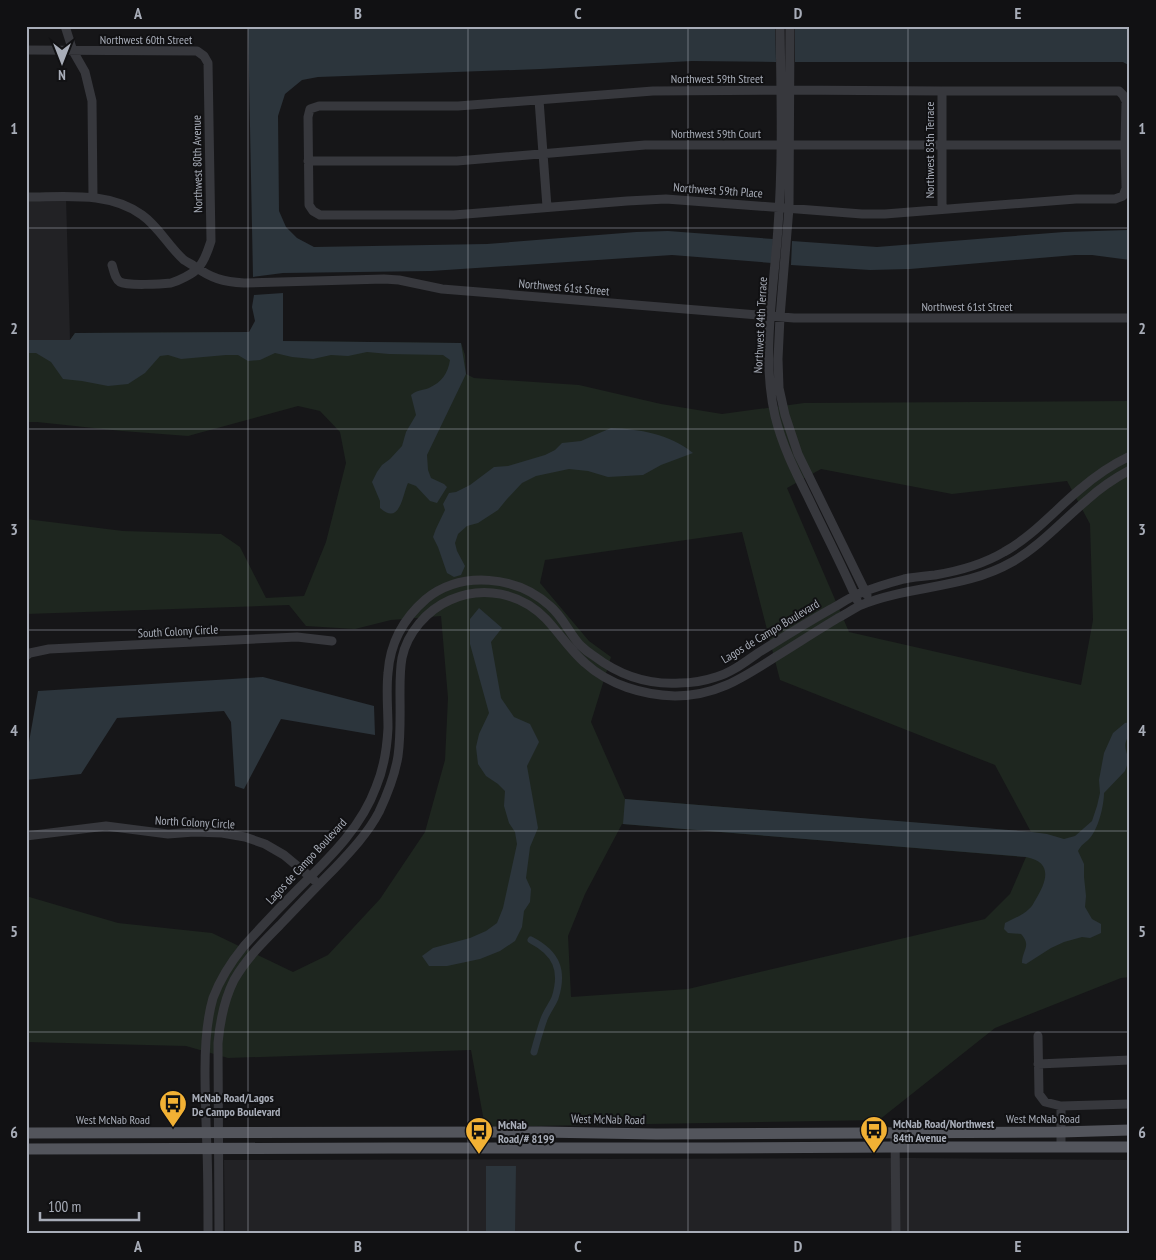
<svg xmlns="http://www.w3.org/2000/svg" width="1156" height="1260" font-family="'PT Sans Narrow',sans-serif">
	<style>
		.built { fill: #222225 }
		.green { fill: #1e261f; fill-rule: evenodd }
		.water { fill: #2c353c }
		.lines { fill: none; stroke-linecap: round; stroke-linejoin: round }
		.canal { stroke: #2c353c; stroke-width: 7 }
		.minor { stroke: #37383d; stroke-width: 9 }
		.major { stroke: #53555c; stroke-width: 11 }
		.grid { fill: none; stroke: #a8adb8; stroke-width: 1; stroke-opacity: 0.55 }
		.labels { text-anchor: middle; dominant-baseline: central; stroke-width: 4; stroke-linejoin: round; paint-order: stroke }
		.street-label { font-size: 12px; fill: #a8adb8; stroke: #111113 }
		.poi-label { font-size: 12px; font-weight: bold; fill: #a8adb8; stroke: #111113; text-anchor: start }
		.neatline { fill: none; stroke: #a8adb8; stroke-width: 2 }
		.grid-label { font-size: 16px; text-anchor: middle; font-weight: bold; fill: #a8adb8 }
	</style>
	<rect width="100%" height="100%" fill="#161618"/>
	<path class="built" d="M26,197H66L70,340H26Z
		M912,1158L1130,1160V1234H225L224,1160Z"/>
	<path class="green" d="M249,332L283,341L461,343L465,355L466,374L474,378L579,385L661,404L722,414L804,403L1130,401V977L1121,978L995,1028L879,1120L485,1127L471,1050L228,1058L186,1046L26,1042V896L118,923L212,933L293,972L328,955L380,899L425,832L445,760L448,698L441,616L391,620L355,629L306,626L289,605L26,614V519L123,531L221,534L240,547L266,598L304,596L326,542L346,463L340,432L320,411L298,406L188,436L122,431L37,422H26V340H70L75,333ZM821,469L952,494L1067,481L1090,524L1093,620L1081,685L849,632L787,488ZM742,532L780,680L995,765L1031,832L625,799L591,722L611,657L589,641L540,583L545,560ZM622,824L1025,857H1026L1010,894L985,919L688,989L571,997L568,936L585,894Z"/>
	<path class="water" d="M248,26H775L776,62L692,61L541,69L318,77L302,80L285,94L278,116L279,211L286,227L297,238L314,247L487,244L636,232L668,231L773,239L772,263L672,255L431,271L283,273L253,277Z
		M842,26H1130V66L1123,62H795V27L833,28Z
		M1130,228V260L1092,255H1075L910,269L870,270L791,265L792,241L877,247L1064,232L1128,230Z
		M283,293V341L461,343L466,374L427,455L428,470L431,478L444,484L447,487L437,503L430,501L416,486L408,483C402,496 400,526 380,508V501L372,482L377,472L382,465L390,459L402,446L406,432L416,415L411,395C419,389 421,391 429,388C442,382 448,373 450,360L443,355L389,354L367,352L348,356L331,355L313,359L292,357L275,353L260,360L248,361L238,355H226L181,359L168,355L160,356L145,373L128,384L108,386L82,381L63,379L51,362L36,353H26V340H70L75,333L249,332L255,321L252,307L254,295Z
		M611,428C639,429 670,434 693,453L661,465L643,475L608,477L588,471L569,469L536,476L522,483L507,499L498,510L478,523L467,526L458,534L455,543L457,551L465,566L461,575L454,577L447,573L438,547L433,537C436,527 441,519 445,510L443,504L449,493L456,492L470,485L494,467L508,466L545,455L555,450L562,443L581,441Z
		M479,608L502,628L491,642L501,698L514,717L530,724L539,742L527,766L538,828L530,847L526,878L531,889L530,902L524,911L522,927L515,941L500,951L480,959L447,966H429L422,956L433,948L470,938L486,931L497,923L503,908L517,844L515,832L509,823L504,806L505,791L498,784L486,776L478,764L476,747L479,734L489,713L470,644V619Z
		M263,677L374,706L375,735L281,719L244,789L235,786L231,722L224,711L117,718L81,774L26,780V759L38,691Z
		M1130,722V735C1122,743 1126,751 1129,760L1125,771L1104,793C1104,806 1098,830 1089,839C1085,843 1081,845 1078,851L1084,864V877L1086,896L1085,907L1092,919L1101,924V933L1090,938L1082,937L1064,942L1051,948L1026,964L1022,963C1022,950 1032,946 1021,934L1008,933L1004,929L1005,923C1013,919 1023,915 1029,909C1032,907 1034,902 1036,899C1047,881 1053,862 1026,857L623,824L625,799L1032,832L1047,834L1064,839L1075,836L1092,821L1097,806L1100,793L1099,780L1104,753L1113,733L1125,723Z
		M486,1166H516L515,1234H486Z"/>
	<g class="lines">
		<path class="canal" d="M531,940C556,953 564,970 555,998C552,1005 547,1011 544,1019C540,1030 537,1041 534,1052"/>
		<path class="minor" d="M65,26L73,51L85,72L92,101L93,197
			M780,26C781,93 783,161 778,227C774,290 761,355 775,416C782,445 795,471 808,497C824,531 842,565 857,600
			M790,26L789,208L780,317L778,359L779,388L785,415L798,454L867,595
			M26,50L197,51L204,56L208,63L211,241C208,250 205,261 198,268C193,274 178,281 171,283C162,284 127,286 120,282C115,279 114,271 112,265
			M781,90L942,91H1119L1123,95L1126,101L1125,145L1126,188L1123,196L1115,199H1076L885,214H862L666,199L627,201L454,215H320L313,211L309,205L308,117L310,109L319,106H458L653,91Z
			M942,91V209
			M539,100L547,207
			M308,161H457L645,145H1125
			M26,197C65,197 109,191 142,215C159,227 169,247 184,260C187,262 191,264 194,266C211,278 223,282 244,283L384,279L399,280L442,289L794,318H1130
			M26,656L30,653L49,649L297,637L332,641
			M26,836L106,826L168,834L194,832L222,833L245,837L265,844L284,855L314,880
			M1038,1036L1039,1094L1045,1102L1061,1106L1130,1104
			M1038,1064L1130,1060
			M1061,1106V1147
			M895,1132L896,1234
			M208,1234C208,1206 208,1178 207,1150C206,1123 205,1097 205,1070C205,1046 206,1022 213,998C220,979 231,962 244,946C262,926 280,907 299,888C329,858 361,828 376,787C384,768 387,748 388,728C388,709 386,691 388,673C390,643 404,618 426,599C462,570 517,576 550,606C563,617 569,633 580,645C584,649 589,653 594,656C619,675 649,685 680,683C692,683 704,681 716,677C731,673 745,662 758,653C782,638 806,623 831,609C840,604 849,598 858,594C873,588 889,583 904,579C914,577 925,576 935,575C959,571 982,565 1004,552C1033,536 1054,511 1079,490C1094,477 1111,465 1130,456
			M219,1234L218,1043C220,1021 224,1000 234,980C246,959 263,942 280,925C298,906 316,887 335,868C351,851 368,833 379,812C387,795 395,775 398,756C401,735 400,713 400,691C400,680 400,669 402,658C407,633 427,610 450,600C483,585 521,593 546,619C560,634 570,650 585,663C609,685 643,695 675,696C717,696 744,677 777,656C798,643 818,630 838,618C846,614 853,609 861,605C910,585 965,589 1012,562C1040,546 1062,521 1087,500C1100,488 1115,478 1130,470"/>
		<path class="major" d="M26,1133L541,1132L656,1134L1061,1132L1130,1130
			M26,1149L394,1148H716L895,1147H1130"/>
	</g>
	<path class="grid" d="M248,26V1234M468,26V1234M688,26V1234M908,26V1234M26,228H1130M26,429H1130M26,630H1130M26,831H1130M26,1032H1130"/>
	<defs>
		<symbol id="bus-pin" viewBox="-11 -11 22 30"><path d="M0 17L-7.5 6A9.5 9.5 0 1 1 7.5 6Z" fill="#f2b134" stroke="#111113"/><path d="M-5-6H5V4H4V6H2V4H-2V6H-4V4H-5ZM-3.5-4V0h7V-4ZM-3.5 1.2v1.5H-2V1.2ZM2 1.2v1.5H3.5V1.2Z" fill="#111"/></symbol>
	</defs>
	<g fill-rule="evenodd">
		<use href="#bus-pin" x="157" y="1088" width="32" height="43"/>
		<use href="#bus-pin" x="858" y="1114" width="32" height="43"/>
		<use href="#bus-pin" x="463" y="1115" width="32" height="43"/>
	</g>
	<g class="labels">
		<g class="street-label">
			<text x="146" y="39">Northwest 60th Street</text>
			<text x="717" y="78">Northwest 59th Street</text>
			<text x="716" y="133">Northwest 59th Court</text>
			<text transform="translate(929 150) rotate(-90)">Northwest 85th Terrace</text>
			<text transform="translate(197 164) rotate(-91)">Northwest 80th Avenue</text>
			<text transform="translate(718 190) rotate(4)">Northwest 59th Place</text>
			<text transform="translate(564 287) rotate(5)">Northwest 61st Street</text>
			<text x="967" y="306">Northwest 61st Street</text>
			<text transform="translate(760 325) rotate(-87)">Northwest 84th Terrace</text>
			<text transform="translate(178 631) rotate(-3)">South Colony Circle</text>
			<text transform="translate(770 631) rotate(-31)">Lagos de Campo Boulevard</text>
			<text transform="translate(195 822) rotate(3)">North Colony Circle</text>
			<text transform="translate(306 861) rotate(-47)">Lagos de Campo Boulevard</text>
			<text x="1043" y="1118">West McNab Road</text>
			<text x="113" y="1119">West McNab Road</text>
			<text transform="translate(608 1119) rotate(1)">West McNab Road</text>
		</g>
		<g class="poi-label">
			<text x="192" y="1097">McNab Road/Lagos<tspan x="192" dy="14">De Campo Boulevard</tspan></text>
			<text x="893" y="1123">McNab Road/Northwest<tspan x="893" dy="14">84th Avenue</tspan></text>
			<text x="498" y="1124">McNab<tspan x="498" dy="14">Road/# 8199</tspan></text>
		</g>
	</g>
	<rect width="1156" height="1260" fill="none" stroke="#111113" stroke-width="55"/>
	<g transform="translate(62 62) rotate(180)" stroke="#111113" stroke-width="4" paint-order="stroke">
	<path d="M0-4L9 19L0 12L-9 19Z" fill="#a8adb8"/>
	<text y="-8" font-size="14" font-weight="bold" text-anchor="middle" fill="#a8adb8">N</text>
	</g>
	<path d="M40 1212v8h99v-8" fill="none" stroke="#a8adb8" stroke-width="2.5"/>
	<text x="48" y="1212" font-size="15" fill="#a8adb8" stroke="#111113" stroke-width="4" paint-order="stroke">100 m</text>
	<rect x="28" y="28" width="1100" height="1204" class="neatline"/>
	<g class="grid-label">
		<text x="138" y="19">A</text>
		<text x="358" y="19">B</text>
		<text x="578" y="19">C</text>
		<text x="798" y="19">D</text>
		<text x="1018" y="19">E</text>
		<text x="14" y="134">1</text>
		<text x="1142" y="134">1</text>
		<text x="14" y="334">2</text>
		<text x="1142" y="334">2</text>
		<text x="14" y="535">3</text>
		<text x="1142" y="535">3</text>
		<text x="14" y="736">4</text>
		<text x="1142" y="736">4</text>
		<text x="14" y="937">5</text>
		<text x="1142" y="937">5</text>
		<text x="14" y="1138">6</text>
		<text x="1142" y="1138">6</text>
		<text x="138" y="1252">A</text>
		<text x="358" y="1252">B</text>
		<text x="578" y="1252">C</text>
		<text x="798" y="1252">D</text>
		<text x="1018" y="1252">E</text>
	</g>
</svg>
